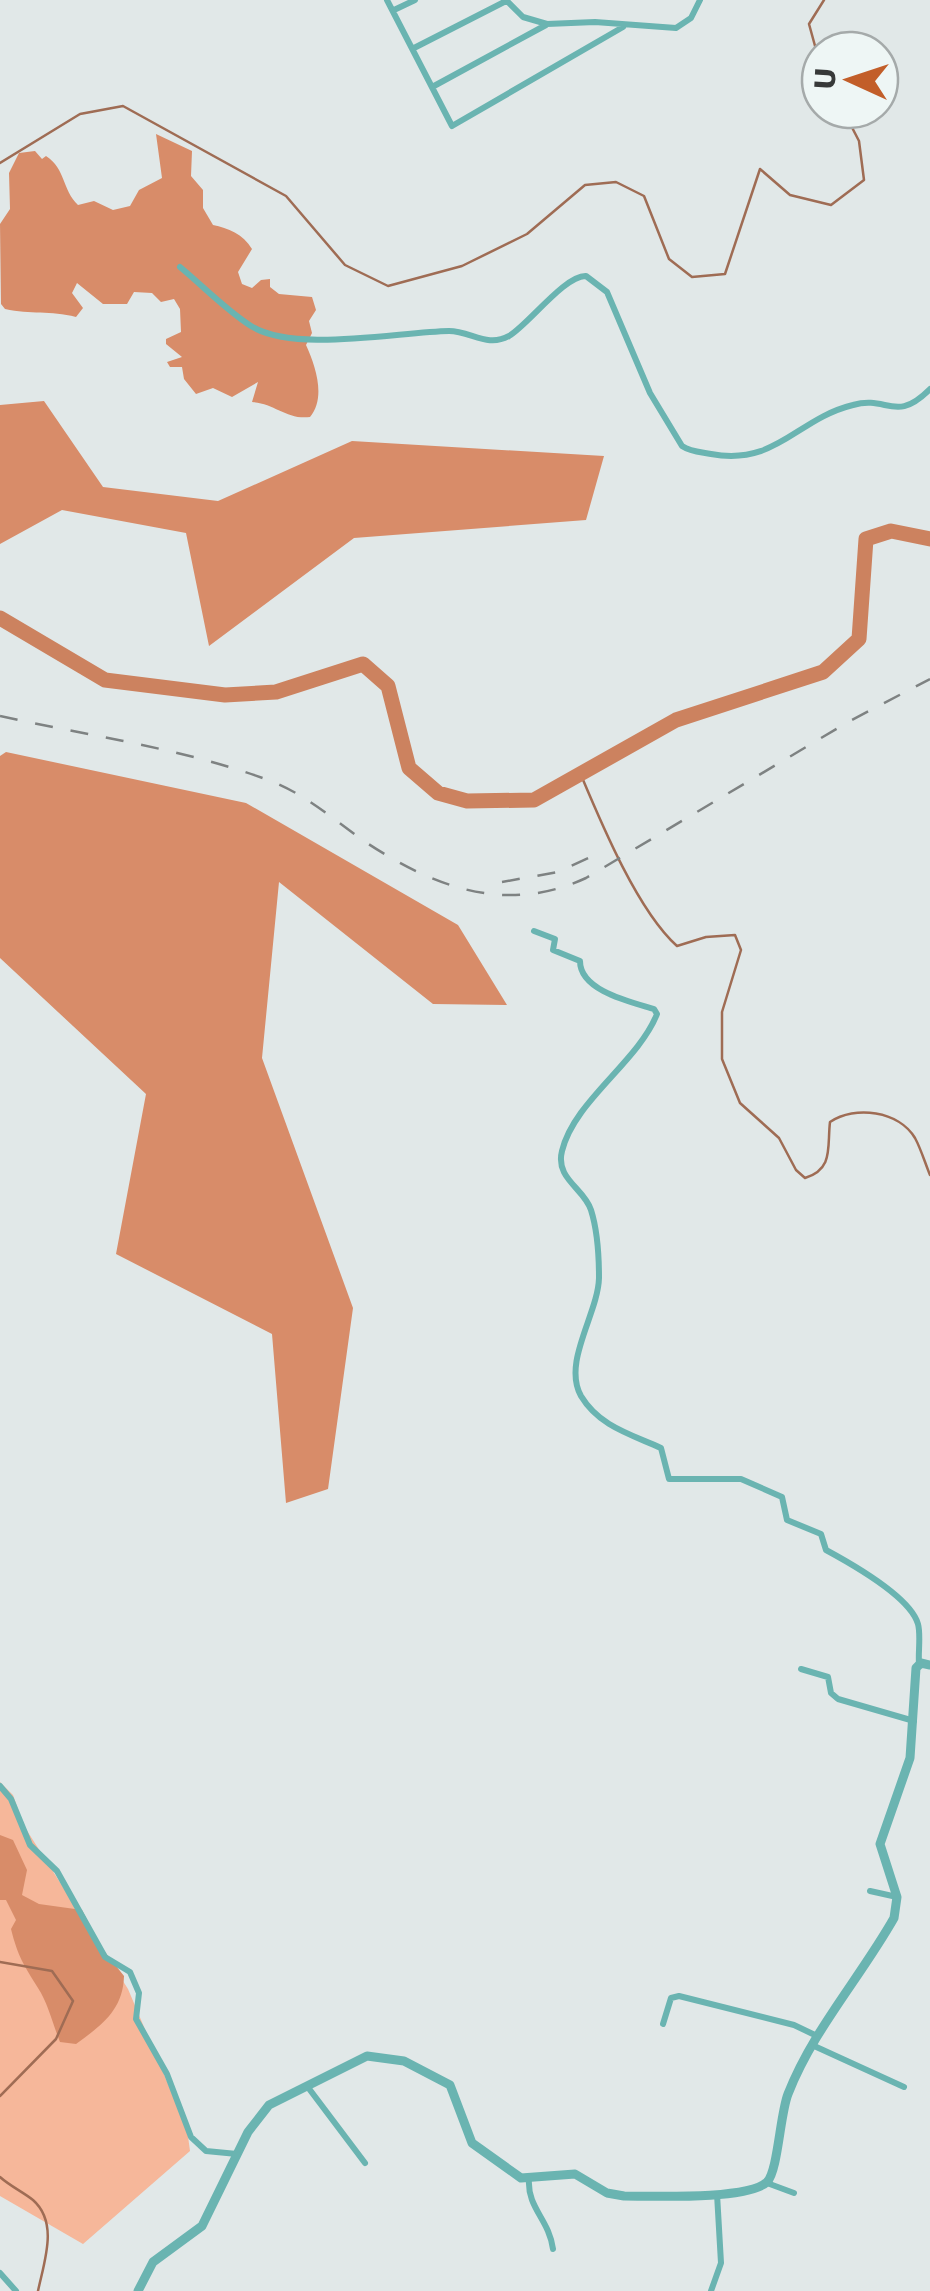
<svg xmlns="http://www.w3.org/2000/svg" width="930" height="2291" font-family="'DejaVu Sans',sans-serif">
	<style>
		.green { fill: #f6b79a }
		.forest { fill: #d88c69 }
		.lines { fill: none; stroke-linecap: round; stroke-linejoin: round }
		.stream { stroke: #9f6c54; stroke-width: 2.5 }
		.river { stroke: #cc825f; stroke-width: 15 }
		.minor { stroke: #6ab4b1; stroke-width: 6 }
		.tertiary { stroke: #6ab4b1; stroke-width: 9 }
		.rail { stroke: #7e8282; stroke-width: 2.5; stroke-dasharray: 18 18; stroke-linecap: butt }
	</style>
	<rect width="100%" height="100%" fill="#e1e8e8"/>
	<path class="green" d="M0,1782L13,1795L24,1826L128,1989L187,2129L190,2151L83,2244L0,2196Z"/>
	<path class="forest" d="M156,134L192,151L191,176L203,190V208L213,225C228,228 243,234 252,249L238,272L242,284L252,288L261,280L270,279V287L279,294L312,297L316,310L309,321L312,333L306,345C316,367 326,398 310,417C287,420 274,403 252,402L258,382L232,397L213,388L196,394L184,379L182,367H170L167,362L182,357L166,344V339L181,332L180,309L174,299L161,302L152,293L134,292L127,304H103L77,283L72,293L83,308L76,317C50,310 31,315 5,309L1,304L0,224L10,209L9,173L19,153L35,151L42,159L46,156C66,169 62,190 78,205L94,201L113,210L130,206L139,190L162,178Z
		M44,401L103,487L218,501L352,441L604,456L586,520L354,538L209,646L186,533L62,510L0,544V405Z
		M6,752L246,803L458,925L507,1005L433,1004L279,882L262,1058L353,1308L328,1489L286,1503L272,1334L116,1254L146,1094L0,958V756Z
		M0,1835L13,1840L27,1870L22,1895L39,1904L82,1910L101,1947L124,1976C123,2010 102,2025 76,2044L60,2042C53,2025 48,2003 38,1988C24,1965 18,1957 11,1929L16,1920L6,1900H0Z"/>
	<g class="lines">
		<path class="stream" d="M820,64L809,24L824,0
			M0,163L80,114L123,106L286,196L345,265L388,286L462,266L527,234L585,185L616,182L644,196L669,259L692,277L725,274L760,169L790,195L831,205L864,180L859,141L843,110
			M581,775C602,825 638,911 677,946L706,937L735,935L741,950L722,1012V1059L740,1103L779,1138L796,1170L805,1178C834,1169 827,1147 830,1122C855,1105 899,1111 915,1138C921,1149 925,1163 930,1175
			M0,1962L52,1971L73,2001L56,2039L0,2096
			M0,2177C10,2186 23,2192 33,2200C59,2223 44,2262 38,2291"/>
		<path class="river" d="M0,618L105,680L225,695L276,692L363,664L388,686L409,768L438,793L467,801L534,800L676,720L823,672L859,639L866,539L891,531L930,539"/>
		<path class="minor" d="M387,0L452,126L623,27
			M506,0L523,17L547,24L595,22L676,28L691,18L700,0
			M394,10L415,0
			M414,48L506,1
			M434,86L546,25
			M180,267C203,286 226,310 251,326C294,353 397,332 449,331C471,331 487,348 509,336C528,325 565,275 586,276L607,292L650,393L682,446C691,452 701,452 711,454C777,466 796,419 853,405C888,395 895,424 930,389
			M534,931L555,939L553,950L580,961C580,991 631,1002 654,1009L657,1014C638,1062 574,1101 562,1151C555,1179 584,1188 591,1210C597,1229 599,1258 599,1278C598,1314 562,1362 581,1396C599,1426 630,1434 661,1448L669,1479H741L782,1497L787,1520L821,1534L826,1550C850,1563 910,1596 918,1624C921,1635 918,1652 919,1664
			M801,1669L828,1677L831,1693L838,1699L914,1721
			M0,1786L11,1799L30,1845L57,1871L105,1957L130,1972L139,1993L136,2019L167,2074L191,2137L206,2151L237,2154
			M870,1891L897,1897
			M663,2024L671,1998L679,1996L794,2025L817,2036
			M812,2045L904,2087
			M307,2086L365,2163
			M529,2179C527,2208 549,2219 553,2249
			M767,2183L794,2193
			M0,2273L16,2291
			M711,2291L721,2263L717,2194"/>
		<path class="tertiary" d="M138,2291L153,2262L202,2226L248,2132L269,2105L367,2056L404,2061L450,2085L472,2143L521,2178L575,2174L607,2193L624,2196C652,2196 748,2200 767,2182C778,2171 780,2114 788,2094C813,2030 860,1978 894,1918L897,1897L880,1844L910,1758L916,1668L921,1663L930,1665"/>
		<path class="rail" d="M0,716C89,736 182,748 268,780C304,793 333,819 364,841C433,887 506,915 586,878L848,722L930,679
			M502,882L558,872L597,854"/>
	</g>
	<g transform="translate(850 80) rotate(273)"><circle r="48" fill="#eef6f5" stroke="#a5aaaa" stroke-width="2.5"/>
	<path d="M0-8L18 38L0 25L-18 38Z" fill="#c25e29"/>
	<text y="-15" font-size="28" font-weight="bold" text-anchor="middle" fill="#373939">U</text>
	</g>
</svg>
